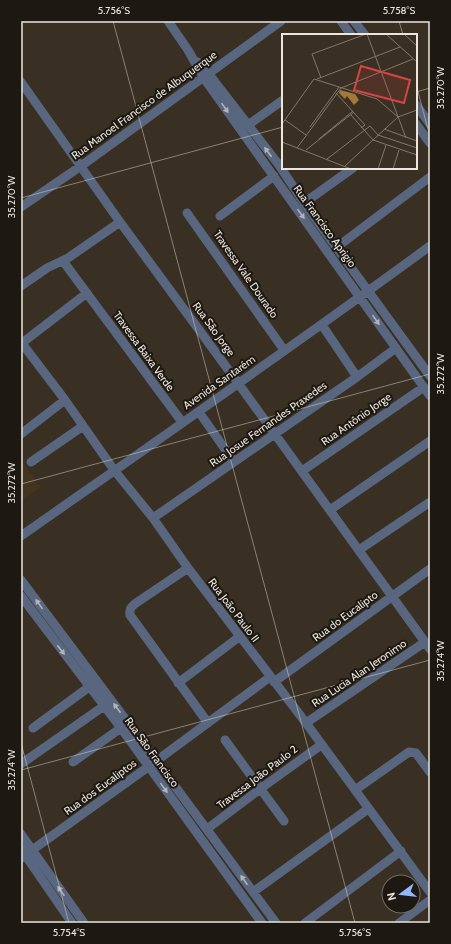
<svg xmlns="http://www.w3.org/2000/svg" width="451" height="944" font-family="Cabin,sans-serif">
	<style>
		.built { fill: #423421 }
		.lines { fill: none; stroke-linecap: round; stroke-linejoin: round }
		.minor { stroke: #58667f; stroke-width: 9 }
		.oneway { fill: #b1b3b8 }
		.ticks { fill: none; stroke: #ece6de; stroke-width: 1; stroke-opacity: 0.45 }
		.labels { text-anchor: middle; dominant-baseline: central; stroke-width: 4; stroke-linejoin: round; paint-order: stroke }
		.street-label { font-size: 11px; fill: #ece6de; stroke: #1d1812 }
		.inset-road { fill: none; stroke: #81786d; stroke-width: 1 }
		.view { fill: #d94443; fill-opacity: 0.15; stroke: #d94443; stroke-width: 2 }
		.inset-edge { fill: none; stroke: #ece6de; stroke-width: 2 }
		.neatline { fill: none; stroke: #ece6de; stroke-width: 1.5 }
		.ticks-label { font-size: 10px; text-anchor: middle; fill: #ece6de }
	</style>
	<rect width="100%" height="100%" fill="#392f22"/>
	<path class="built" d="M21,460L41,487L21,501Z"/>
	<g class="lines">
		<path class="minor" d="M168,21L188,50L203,77L430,396
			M341,21L351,35
			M354,21L365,35
			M198,62L208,73L279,165L304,203L430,376
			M21,82L120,222L238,383L430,649
			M416,105L430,124
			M416,124L430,143
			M248,125L283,100
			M304,203L353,168
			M21,207L81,166L281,21
			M187,213L284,350
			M220,216L274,176
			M337,247L430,177
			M63,261L182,422
			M21,286L47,268L68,258L120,222
			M322,325L357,377
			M21,342L65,400L114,470L153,518L188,568L306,723L430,892
			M22,343L87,293
			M199,412L234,462
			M21,434L65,400
			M31,462L83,426
			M302,471L424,387
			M330,510L430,441
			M153,518L357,377L396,348
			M21,536C158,440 295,345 430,246
			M359,550L430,502
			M188,568L136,603C131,607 129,609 130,615L208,723
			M21,580L126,720L276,923
			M21,596L121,728L262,923
			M274,682L430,569
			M178,683L239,637
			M306,723L425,642
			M33,728L89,687
			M225,740L284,821
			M73,762L121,728
			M21,764L104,706
			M355,790L409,752L416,753L430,772
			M207,829L260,789L321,745
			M21,834L84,923
			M21,849L72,923
			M21,858L148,767L270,677
			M253,892L368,809
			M305,923L401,851
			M399,923L430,900"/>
	</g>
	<defs><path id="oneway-solid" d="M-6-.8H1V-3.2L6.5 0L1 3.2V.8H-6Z"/></defs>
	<g class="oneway">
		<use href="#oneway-solid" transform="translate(225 108) rotate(55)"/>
		<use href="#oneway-solid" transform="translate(268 152) rotate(-127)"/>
		<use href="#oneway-solid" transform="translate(301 214) rotate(54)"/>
		<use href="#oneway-solid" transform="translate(376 320) rotate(55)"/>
		<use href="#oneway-solid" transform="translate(39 604) rotate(-126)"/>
		<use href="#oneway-solid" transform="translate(61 650) rotate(52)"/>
		<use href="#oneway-solid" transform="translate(117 708) rotate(-127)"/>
		<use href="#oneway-solid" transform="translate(164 788) rotate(54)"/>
		<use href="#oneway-solid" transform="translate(244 880) rotate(-126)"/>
		<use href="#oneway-solid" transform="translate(61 891) rotate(-125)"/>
	</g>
	<path class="ticks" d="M113,21L355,923M399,21L403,35M416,84L430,137M416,92L430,88M21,198L283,127M21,484L430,374M21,743L69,923M21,770L430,660"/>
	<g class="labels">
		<g class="street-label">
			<text transform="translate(144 105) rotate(-36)">Rua Manoel Francisco de Albuquerque</text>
			<text transform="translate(325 226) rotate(54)">Rua Francisco Aprigio</text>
			<text transform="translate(246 274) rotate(55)">Travessa Vale Dourado</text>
			<text transform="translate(214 329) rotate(54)">Rua São Jorge</text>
			<text transform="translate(144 351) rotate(54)">Travessa Baixa Verde</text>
			<text transform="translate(219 382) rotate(-35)">Avenida Santarém</text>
			<text transform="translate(356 419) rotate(-35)">Rua Antônio Jorge</text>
			<text transform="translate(268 424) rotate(-35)">Rua Josue Fernandes Praxedes</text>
			<text transform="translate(234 610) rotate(53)">Rua João Paulo II</text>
			<text transform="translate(345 616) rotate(-36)">Rua do Eucalipto</text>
			<text transform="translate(359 673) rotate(-34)">Rua Lucia Alan Jeronimo</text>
			<text transform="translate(152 752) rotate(54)">Rua São Francisco</text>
			<text transform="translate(257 777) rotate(-37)">Travessa João Paulo 2</text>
			<text transform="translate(100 787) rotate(-36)">Rua dos Eucaliptos</text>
		</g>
	</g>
	<g transform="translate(282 34)">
		<rect width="135" height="135" fill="#392f22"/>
		<path d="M58,56L73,60L77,66L72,71L65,62L63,65L57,59Z" fill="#a47937"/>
		<path class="inset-road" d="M85,0L124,104M104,0L135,28M122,0L135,12M39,44L30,20L84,0M35,45L118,13M54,59L83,91L79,94M69,81L91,106L116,83L135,76M3,86L24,101M0,90L32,45L95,65L116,83M28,93L57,53M102,95L135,107M37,105L71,77M0,108L69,135M15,114L59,54L131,25M24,116L72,78M45,125L88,92L96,101L135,114M63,132L91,106L135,121M96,135L104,111M111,135L117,116"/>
		<path class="view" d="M79,32L128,46L122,69L72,56Z"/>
		<rect width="135" height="135" class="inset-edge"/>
	</g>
	<rect width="451" height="944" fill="none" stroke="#1d1812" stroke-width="44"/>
	<g transform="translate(401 894) rotate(255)"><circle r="19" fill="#1d1812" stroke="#706a64"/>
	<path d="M0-3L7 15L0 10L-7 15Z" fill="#93b7fd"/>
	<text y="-6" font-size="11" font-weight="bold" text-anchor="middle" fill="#ece6de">N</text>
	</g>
	<rect x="22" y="22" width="407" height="900" class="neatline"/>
	<g class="ticks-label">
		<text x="114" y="14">5.756°S</text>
		<text x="399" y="14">5.758°S</text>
		<text transform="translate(440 88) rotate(-90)" y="4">35.270°W</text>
		<text transform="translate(11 197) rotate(-90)" y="4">35.270°W</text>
		<text transform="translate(440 374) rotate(-90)" y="4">35.272°W</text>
		<text transform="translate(11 483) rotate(-90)" y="4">35.272°W</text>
		<text transform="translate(440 661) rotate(-90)" y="4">35.274°W</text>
		<text transform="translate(11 770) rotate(-90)" y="4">35.274°W</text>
		<text x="69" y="936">5.754°S</text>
		<text x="355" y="936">5.756°S</text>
	</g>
</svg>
